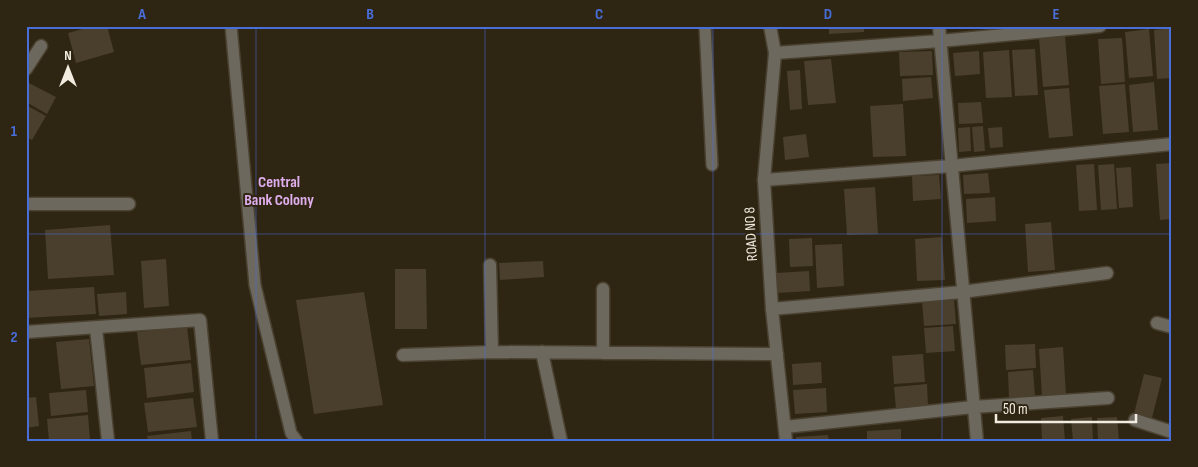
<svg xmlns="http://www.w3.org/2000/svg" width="1198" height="467" font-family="'Sofia Sans Condensed',sans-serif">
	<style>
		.building { fill: #493f2c }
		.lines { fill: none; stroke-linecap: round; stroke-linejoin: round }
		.service-casing { stroke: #4a4130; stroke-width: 14 }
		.minor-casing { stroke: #4a4130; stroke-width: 15 }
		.tertiary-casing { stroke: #4a4130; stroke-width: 15 }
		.service { stroke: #6c685e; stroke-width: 11 }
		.minor { stroke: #6c685e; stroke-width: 12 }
		.tertiary { stroke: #6c685e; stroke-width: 12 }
		.grid { fill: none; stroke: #486eda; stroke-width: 1; stroke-opacity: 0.55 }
		.labels { text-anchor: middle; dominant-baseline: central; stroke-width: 4; stroke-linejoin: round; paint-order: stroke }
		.street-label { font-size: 15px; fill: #f2ece0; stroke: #2f2513 }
		.neighbourhood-label { font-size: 16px; font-weight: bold; fill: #dfaeec; stroke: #2f2513 }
		.neatline { fill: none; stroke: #486eda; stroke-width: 2 }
		.grid-label { font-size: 16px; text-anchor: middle; font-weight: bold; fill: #486eda }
	</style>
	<rect width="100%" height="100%" fill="#2f2513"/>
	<path class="building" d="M93,26H107L114,52L76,63L68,33Z
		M829,26H864V32L829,34Z
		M1172,28V78L1157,79L1154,30Z
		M1149,29L1153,76L1129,78L1125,32Z
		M1065,36L1069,85L1043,87L1039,38Z
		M1122,38L1125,82L1101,84L1098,39Z
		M1035,49L1038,95L1015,96L1012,50Z
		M1009,50L1012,97L986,98L983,52Z
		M932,51L933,75L900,76L899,52Z
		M979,51L980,74L955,76L953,53Z
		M831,59L836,103L808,105L804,61Z
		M800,70L802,109L790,110L787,71Z
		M931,77L933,98L903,101L902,79Z
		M27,82L56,97L47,114L26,102Z
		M1154,82L1158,130L1133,132L1129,85Z
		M1125,84L1129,132L1103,134L1099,86Z
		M1069,88L1073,136L1049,138L1044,90Z
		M981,102L983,123L959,124L958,103Z
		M903,104L906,156L873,157L870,106Z
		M26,105L46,116L32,140L26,137Z
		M983,126L985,151L974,152L972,127Z
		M970,127L971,151L959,152L958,128Z
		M1002,127L1003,147L990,148L988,128Z
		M806,134L809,157L785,160L783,137Z
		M1172,163V219L1160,220L1156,164Z
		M1094,164L1097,210L1079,211L1076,165Z
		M1114,164L1117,209L1101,210L1098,165Z
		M1131,167L1133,207L1119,208L1116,168Z
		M988,173L990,193L964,194L963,175Z
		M939,175L941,199L913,201L912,176Z
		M875,187L878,234L847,235L844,189Z
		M995,197L996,221L967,223L966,199Z
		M1051,222L1055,270L1028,272L1025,224Z
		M110,225L114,275L48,279L45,230Z
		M942,237L945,280L917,281L915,239Z
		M812,238L813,266L790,267L789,239Z
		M842,244L844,286L817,288L815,245Z
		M166,259L169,306L144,308L141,261Z
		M543,261L544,277L500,280L499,263Z
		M395,269H426L427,329H395Z
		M809,271L810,291L777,293L776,273Z
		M94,287L96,314L26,318V291Z
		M126,292L127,314L99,316L97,294Z
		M364,292L383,405L314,414L296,300Z
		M954,299L956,324L924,326L922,301Z
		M953,326L955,351L926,353L924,328Z
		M187,327L191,360L141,365L137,332Z
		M89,339L94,386L61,389L56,342Z
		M1035,344L1036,368L1006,370L1005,345Z
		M1063,347L1066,394L1042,396L1039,349Z
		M923,354L925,382L894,384L892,356Z
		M821,362L822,383L793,385L792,364Z
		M191,363L194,392L147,398L144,368Z
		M1033,370L1035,396L1009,398L1008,372Z
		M1144,374L1162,378L1151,422L1133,418Z
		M927,384L928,406L896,409L894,387Z
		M826,388L827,412L795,414L793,390Z
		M86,390L88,412L51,416L49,393Z
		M36,397L39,426L26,428V398Z
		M193,398L197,427L148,432L144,403Z
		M88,415L90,439L49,441L47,419Z
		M1063,416L1065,441H1042L1041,418Z
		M1092,417L1093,441H1073L1071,419Z
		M1117,417L1119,441H1098L1097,418Z
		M901,429V441H867V431Z
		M191,431L192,441H148L147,436Z
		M828,435L829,441H796V437Z"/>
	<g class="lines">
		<defs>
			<path id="service" d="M231,26L255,285L291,433L297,441
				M705,26L712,165"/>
			<path id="minor" d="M939,26L977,441
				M775,53L940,41L1100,26
				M26,69L41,46
				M764,180L951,166L1172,144
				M26,204H129
				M490,265L492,352
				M772,309L962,292L1107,273
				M1157,323L1172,327
				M96,328L108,441
				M26,332L200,320L212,441
				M542,352L561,441
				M603,353V289
				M403,355L492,352L777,354
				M1135,420L1172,432
				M785,427L973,407L1108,398"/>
			<path id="tertiary" d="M770,26L775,53L764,180L772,309L786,441"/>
		</defs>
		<use href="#service" class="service-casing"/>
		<use href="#minor" class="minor-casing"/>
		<use href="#tertiary" class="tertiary-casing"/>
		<use href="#service" class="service"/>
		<use href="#minor" class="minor"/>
		<use href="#tertiary" class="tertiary"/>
	</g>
	<path class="grid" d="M256,26V441M485,26V441M713,26V441M942,26V441M26,234H1172"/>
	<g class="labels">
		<g class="street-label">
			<text transform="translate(751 234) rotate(-93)">ROAD NO 8</text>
		</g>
		<g class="neighbourhood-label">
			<text x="279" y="182">Central<tspan x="279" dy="18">Bank Colony</tspan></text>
		</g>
	</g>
	<rect width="1198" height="467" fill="none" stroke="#2f2513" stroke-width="55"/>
	<g transform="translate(68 68)" stroke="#2f2513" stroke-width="4" paint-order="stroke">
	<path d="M0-4L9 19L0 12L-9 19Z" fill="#f2ece0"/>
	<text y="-8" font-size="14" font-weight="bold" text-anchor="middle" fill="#f2ece0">N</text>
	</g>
	<path d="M996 414v8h140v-8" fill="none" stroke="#f2ece0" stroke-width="2.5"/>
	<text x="1003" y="414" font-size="15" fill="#f2ece0" stroke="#2f2513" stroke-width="4" paint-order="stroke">50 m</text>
	<rect x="28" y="28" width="1142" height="412" class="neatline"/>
	<g class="grid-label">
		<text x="142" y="19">A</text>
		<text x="370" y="19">B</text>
		<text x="599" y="19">C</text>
		<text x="828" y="19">D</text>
		<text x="1056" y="19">E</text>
		<text x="14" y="136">1</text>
		<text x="14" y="342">2</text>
	</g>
</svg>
